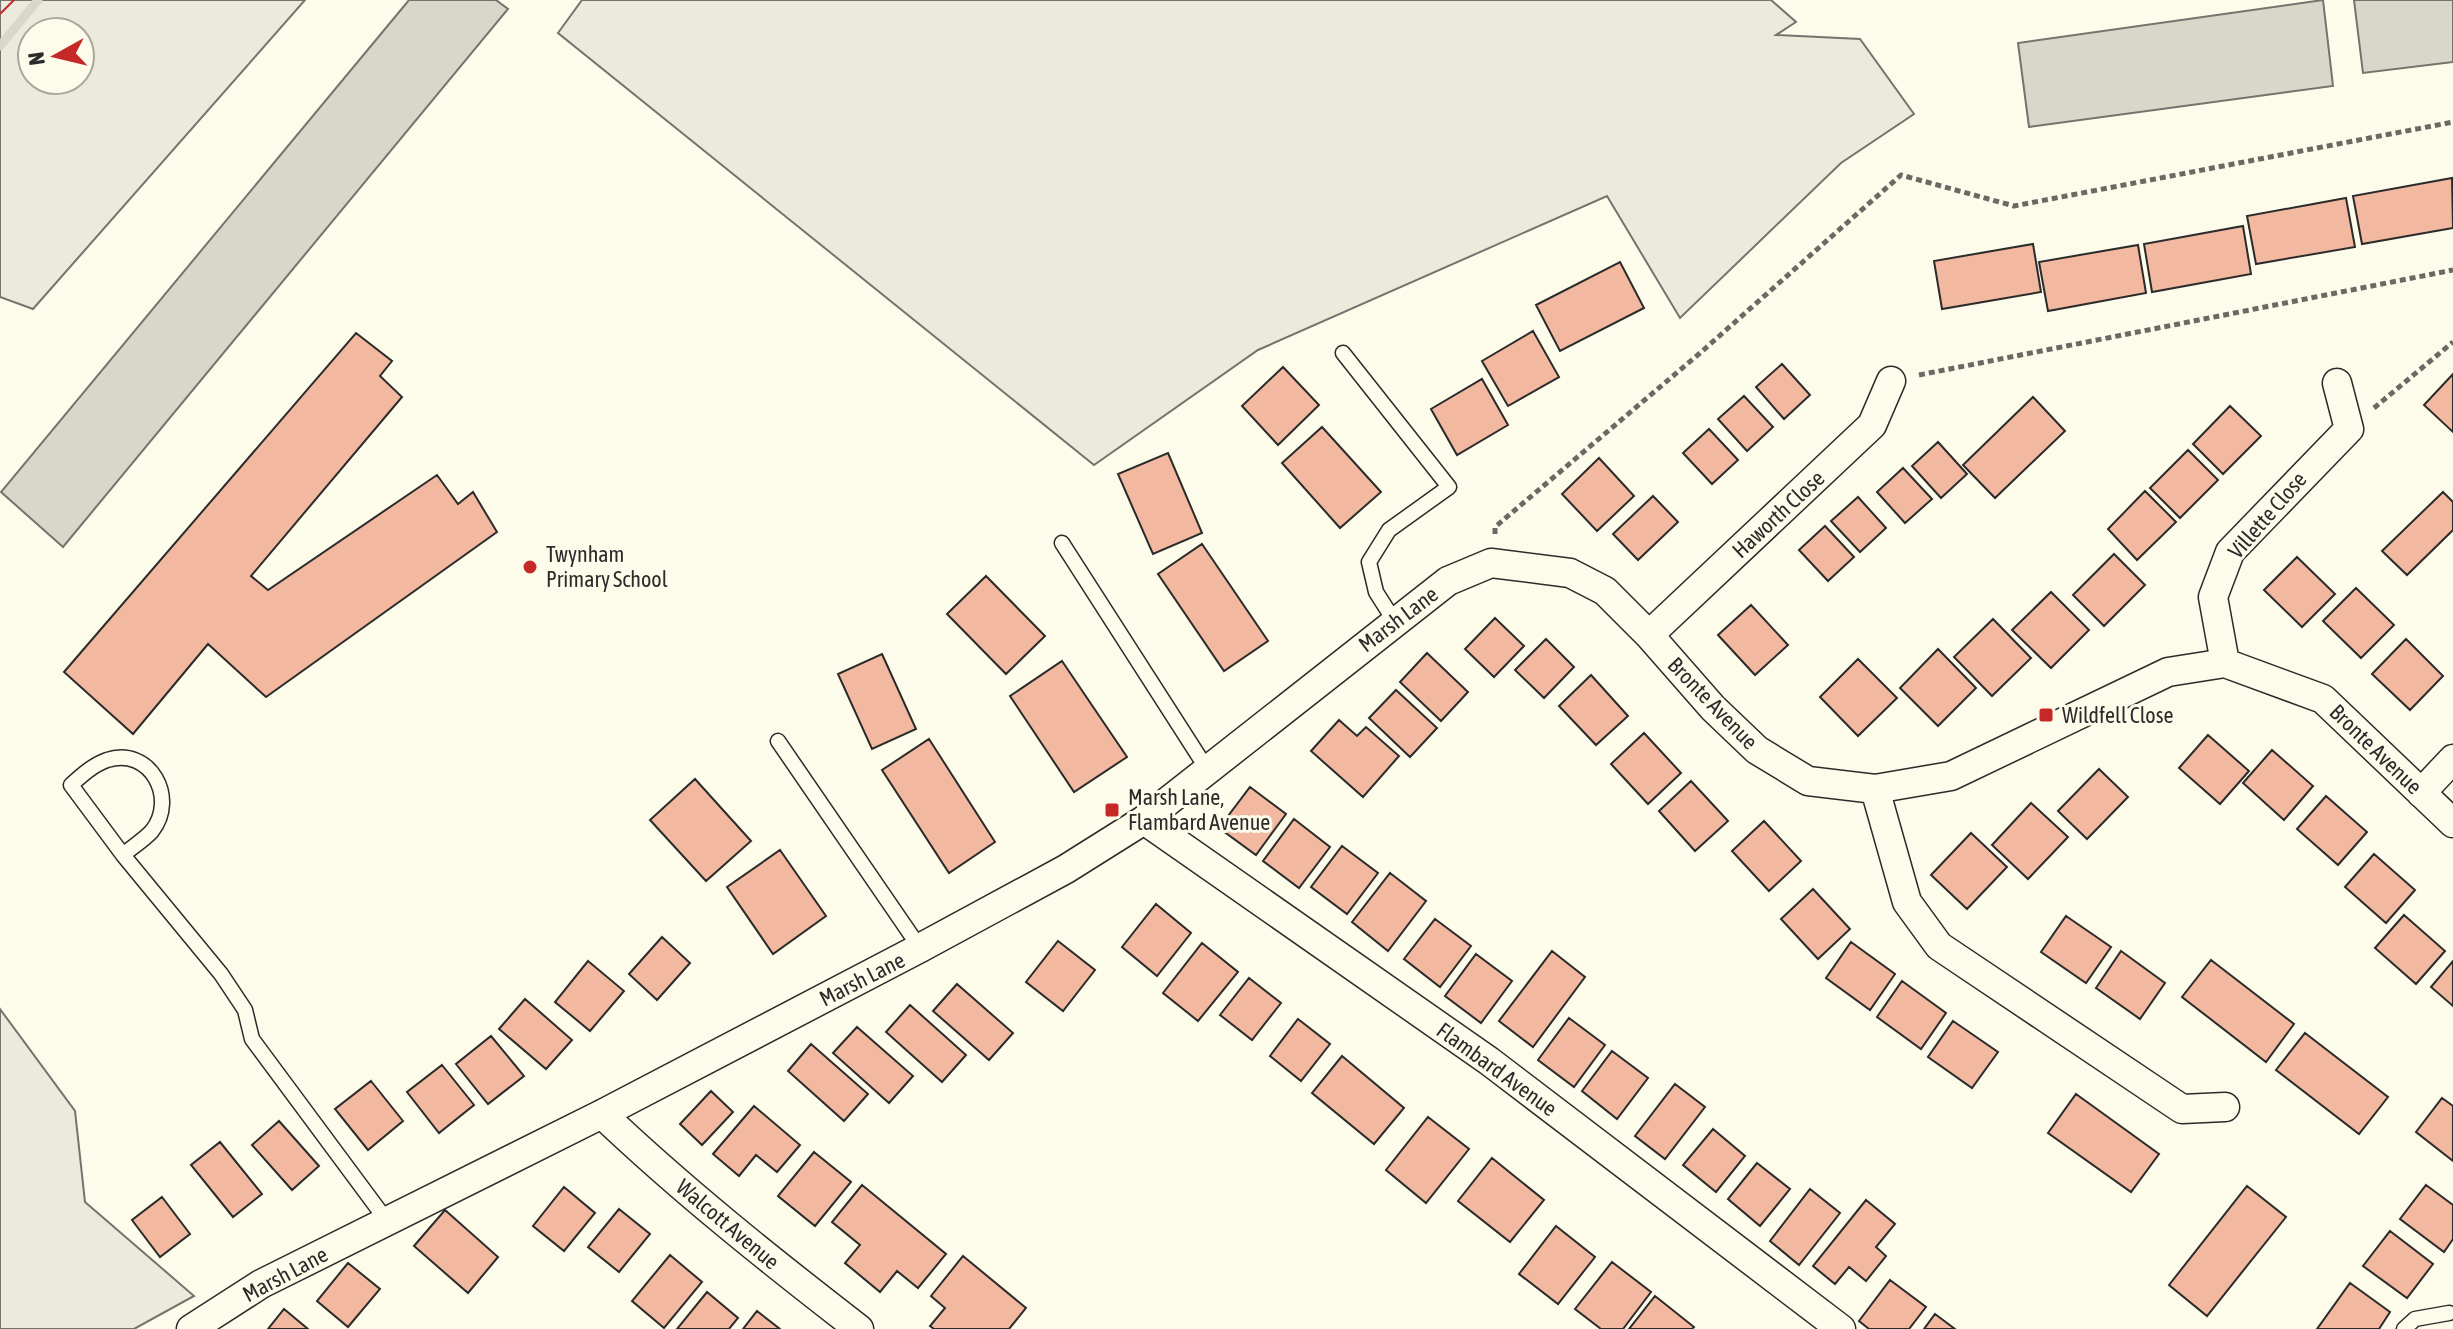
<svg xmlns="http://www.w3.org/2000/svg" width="2453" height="1329" font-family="'Asap Condensed',sans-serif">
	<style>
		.green { fill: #ecebdb; stroke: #74746e; stroke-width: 2; fill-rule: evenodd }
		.water { fill: #d8d7c9; stroke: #74746e; stroke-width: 2 }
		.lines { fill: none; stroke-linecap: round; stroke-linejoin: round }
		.stream { stroke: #d8d7c9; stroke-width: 9 }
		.building { fill: #f2b8a0; stroke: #2b2b2b; stroke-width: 2 }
		.lane-casing { stroke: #2b2b2b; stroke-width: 17 }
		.street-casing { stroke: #2b2b2b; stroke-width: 31 }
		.path { stroke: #6a6964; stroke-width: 5; stroke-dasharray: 6 4; stroke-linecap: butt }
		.lane { stroke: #fdfbea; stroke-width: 14 }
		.street { stroke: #fdfbea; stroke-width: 28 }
		.power { stroke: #c62828; stroke-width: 2; stroke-dasharray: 28 6 4 6; stroke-linecap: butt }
		.poi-dot { fill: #c62828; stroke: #fdfbea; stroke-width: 3 }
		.labels { text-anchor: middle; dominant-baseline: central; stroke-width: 6; stroke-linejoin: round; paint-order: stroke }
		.street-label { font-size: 22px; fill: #2b2b2b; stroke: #fdfbea }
		.poi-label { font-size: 22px; fill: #2b2b2b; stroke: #fdfbea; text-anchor: start }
	</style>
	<rect width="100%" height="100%" fill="#fdfbea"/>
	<path class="green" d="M0,0H305L33,309L0,297ZM32,32H80V80H32Z
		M582,0H1771L1796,22L1776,35L1860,39L1914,114L1841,163L1680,318L1607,196L1258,350L1094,465L558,33Z
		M0,1009L75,1111L85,1202L194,1296L134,1329H0Z"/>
	<path class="water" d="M409,0H496L508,9L63,547L1,492Z
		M2323,0L2333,86L2029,127L2018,43Z
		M2354,0H2453V62L2363,73Z"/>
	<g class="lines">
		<path class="stream" d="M0,46L38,0"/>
	</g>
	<path class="building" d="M2452,178L2453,228L2362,244L2353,196Z
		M2346,198L2355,247L2256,264L2247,216Z
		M2243,226L2251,274L2152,292L2144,244Z
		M2033,244L2041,292L1942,309L1934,261Z
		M2138,245L2146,293L2048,311L2039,262Z
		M1620,262L1644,308L1560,351L1536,305Z
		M1533,331L1559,377L1508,406L1482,361Z
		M356,333L392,361L380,376L402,397L251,576L268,590L437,475L458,504L473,492L497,532L266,697L208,644L133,734L64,672Z
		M1782,364L1810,395L1784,419L1756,387Z
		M1283,367L1319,405L1278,445L1242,406Z
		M2453,374V432L2424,405Z
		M1482,379L1508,425L1457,455L1431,409Z
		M1744,396L1773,427L1747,451L1718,419Z
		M2033,397L2065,431L1995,498L1963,465Z
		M2230,406L2261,436L2223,474L2193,444Z
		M1322,427L1381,492L1340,528L1282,463Z
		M1709,429L1738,460L1712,484L1683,453Z
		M1938,442L1967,474L1941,498L1912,466Z
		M2188,450L2218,480L2180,518L2150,488Z
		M1168,453L1202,533L1153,554L1118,474Z
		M1599,458L1634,496L1597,531L1562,494Z
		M1903,468L1932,499L1905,523L1877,492Z
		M2145,491L2176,522L2137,560L2108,529Z
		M2443,492L2453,502V530L2407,575L2382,551Z
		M1653,496L1678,522L1638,560L1613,534Z
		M1858,497L1886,528L1860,552L1831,521Z
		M1825,526L1854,557L1828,581L1799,550Z
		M1202,544L1268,641L1224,671L1158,574Z
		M2114,554L2145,585L2104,626L2073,595Z
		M2297,557L2335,594L2302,627L2264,590Z
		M986,576L1045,636L1006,674L947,614Z
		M2356,588L2394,625L2361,658L2323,621Z
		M2051,592L2089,630L2051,668L2012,630Z
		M1751,605L1788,645L1755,675L1718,635Z
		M1495,618L1524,646L1494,677L1465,649Z
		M1993,619L2031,658L1992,696L1954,657Z
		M1546,639L1574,667L1544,698L1515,670Z
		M2406,639L2443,676L2410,710L2372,674Z
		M1938,649L1976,688L1938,726L1900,688Z
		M1427,653L1468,692L1441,721L1400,682Z
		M882,654L916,729L872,749L838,674Z
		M1858,659L1897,698L1858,736L1820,697Z
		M1062,661L1127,757L1074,792L1010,696Z
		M1591,675L1628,716L1596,745L1559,706Z
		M1396,690L1437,728L1410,757L1369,718Z
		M1339,720L1357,736L1366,727L1399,756L1363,797L1311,751Z
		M1644,733L1681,773L1648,804L1611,764Z
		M2208,735L2249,771L2220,804L2179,768Z
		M929,739L995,842L949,873L882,770Z
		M2272,750L2313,786L2284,820L2243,783Z
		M2099,769L2128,797L2087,839L2058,811Z
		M695,779L751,841L706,881L650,820Z
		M1691,781L1728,821L1695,851L1659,811Z
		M1250,787L1286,814L1256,855L1219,828Z
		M2326,796L2367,832L2338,865L2297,829Z
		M2031,803L2068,837L2028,879L1992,845Z
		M1294,819L1330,847L1299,888L1263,861Z
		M1764,821L1801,861L1769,891L1732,851Z
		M1971,833L2007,867L1967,909L1931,875Z
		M1342,846L1378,873L1347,914L1311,887Z
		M780,850L826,916L773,954L727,887Z
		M2374,854L2415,890L2386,923L2345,887Z
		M1390,873L1426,901L1388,951L1352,922Z
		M1813,889L1850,929L1818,959L1781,919Z
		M1156,904L1191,933L1157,976L1122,947Z
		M2404,915L2445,951L2416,984L2375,948Z
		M2066,916L2111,947L2086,983L2041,952Z
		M1435,919L1471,946L1440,987L1404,959Z
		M662,937L690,963L657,1000L629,974Z
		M1058,941L1095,970L1063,1011L1026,982Z
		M1851,942L1895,974L1870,1010L1826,978Z
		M1202,943L1238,972L1198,1021L1163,993Z
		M1552,951L1585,977L1533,1047L1499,1021Z
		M2121,951L2165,983L2140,1019L2096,988Z
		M1476,954L1512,981L1481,1023L1445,996Z
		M2211,960L2294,1024L2266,1062L2182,997Z
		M588,961L624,991L590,1031L555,1002Z
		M2453,961V1006L2431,987Z
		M1249,978L1281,1003L1252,1040L1220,1015Z
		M1902,981L1946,1013L1921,1049L1877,1017Z
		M957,984L1013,1033L989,1060L933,1011Z
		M525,999L572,1040L546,1069L499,1029Z
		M910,1005L966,1055L942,1082L886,1032Z
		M1569,1018L1605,1045L1574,1087L1538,1060Z
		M1298,1019L1330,1044L1301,1081L1270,1056Z
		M1953,1021L1998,1052L1972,1088L1928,1057Z
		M857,1027L913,1076L889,1103L833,1053Z
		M2305,1033L2388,1097L2359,1134L2276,1070Z
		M491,1036L524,1076L488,1104L456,1064Z
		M811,1044L868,1094L844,1121L788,1071Z
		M1612,1051L1648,1078L1617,1119L1582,1091Z
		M1342,1056L1404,1108L1374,1144L1312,1093Z
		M442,1065L474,1105L439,1133L407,1092Z
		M371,1081L403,1121L368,1150L335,1109Z
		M1675,1084L1705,1107L1665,1159L1635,1136Z
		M711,1091L733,1112L702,1145L680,1124Z
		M2076,1094L2159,1154L2131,1192L2048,1133Z
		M2442,1098L2453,1106V1161L2416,1132Z
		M754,1106L800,1145L777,1172L756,1155L739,1176L713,1154Z
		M1428,1117L1469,1149L1426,1203L1386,1170Z
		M279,1121L319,1166L292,1190L252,1145Z
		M1713,1129L1745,1156L1716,1192L1683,1165Z
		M220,1142L262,1194L233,1217L191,1165Z
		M814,1152L851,1182L815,1226L778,1196Z
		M1492,1158L1544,1200L1510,1242L1458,1201Z
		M1757,1163L1790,1189L1760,1226L1728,1199Z
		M862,1185L946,1254L918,1288L897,1271L880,1292L845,1263L860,1245L832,1222Z
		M2426,1185L2453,1205V1239L2444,1252L2400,1219Z
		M2247,1186L2286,1217L2207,1316L2169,1285Z
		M564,1187L595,1213L564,1251L533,1226Z
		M1810,1189L1840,1213L1799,1265L1770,1241Z
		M162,1197L190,1234L160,1257L132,1220Z
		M1866,1200L1895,1224L1876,1247L1886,1256L1866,1281L1849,1267L1835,1284L1813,1266Z
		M619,1209L650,1234L619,1272L588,1247Z
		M445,1210L498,1257L468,1293L414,1246Z
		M1556,1226L1595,1257L1558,1304L1519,1274Z
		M2390,1231L2433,1264L2407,1298L2363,1266Z
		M670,1255L702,1282L664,1328L632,1301Z
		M963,1256L1026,1308L1009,1329H934L930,1326L945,1308L931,1296Z
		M1612,1262L1651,1292L1623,1329H1601L1575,1309Z
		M348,1263L380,1289L348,1327L317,1301Z
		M1890,1280L1926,1307L1909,1329H1869L1859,1321Z
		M2350,1283L2390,1312L2379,1329H2317Z
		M707,1292L738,1318L729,1329H677Z
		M1655,1296L1694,1327L1692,1329H1629Z
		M284,1309L308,1329H268Z
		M757,1311L780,1329H743Z
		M1935,1314L1955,1329H1924Z"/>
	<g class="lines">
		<defs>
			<path id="lane" d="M1343,353L1449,487L1389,530L1369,562L1376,592L1395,622
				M1062,543L1207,769
				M778,741L920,948
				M123,855C132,847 144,840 152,831C178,798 150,746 107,760C93,765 82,775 71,785L123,855L221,974L245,1010L252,1039L387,1221
				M2404,1329L2415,1319L2449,1313"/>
			<path id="street" d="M1649,635L1872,425L1891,381
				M2225,663L2213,597L2230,552L2349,429L2337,383
				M1875,789L1907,902L1939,946L2182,1109L2225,1107
				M2421,793L2453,759
				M1144,820L1489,1061L1841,1329
				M602,1114C683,1191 771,1261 859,1329
				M191,1329L261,1284L602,1114L920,948L1066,869L1144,820L1448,581L1491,563L1570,573L1605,591L1649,635L1713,708L1757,750L1808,781L1875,789L1951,776L2168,672L2225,663L2323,699L2453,823"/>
		</defs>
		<use href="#lane" class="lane-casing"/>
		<use href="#street" class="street-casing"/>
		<path class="path" d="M1919,375L2453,270
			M2374,408L2453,342
			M1495,534V527L1700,353L1901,175L2014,206L2453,122"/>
		<use href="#lane" class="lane"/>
		<use href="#street" class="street"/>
		<path class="power" d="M0,14L14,0"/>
	</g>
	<g class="poi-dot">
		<circle cx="530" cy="567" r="8"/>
		<rect x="2038" y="707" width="16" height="16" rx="4"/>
		<rect x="1104" y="802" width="16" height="16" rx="4"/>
	</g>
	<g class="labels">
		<g class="street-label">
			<text transform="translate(1778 514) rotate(-43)">Haworth Close</text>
			<text transform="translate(2267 515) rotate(-49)">Villette Close</text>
			<text transform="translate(1398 619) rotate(-37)">Marsh Lane</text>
			<text transform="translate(1713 703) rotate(46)">Bronte Avenue</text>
			<text transform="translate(2376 749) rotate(44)">Bronte Avenue</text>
			<text transform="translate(862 979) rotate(-27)">Marsh Lane</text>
			<text transform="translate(1497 1069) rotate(36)">Flambard Avenue</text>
			<text transform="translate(728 1224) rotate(40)">Walcott Avenue</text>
			<text transform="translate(285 1274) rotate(-28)">Marsh Lane</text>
		</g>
		<g class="poi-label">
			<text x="546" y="554">Twynham<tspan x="546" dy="25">Primary School</tspan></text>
			<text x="2062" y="715">Wildfell Close</text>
			<text x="1128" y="797">Marsh Lane,<tspan x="1128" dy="25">Flambard Avenue</tspan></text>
		</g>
	</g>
	<g transform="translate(56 56) rotate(262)"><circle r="38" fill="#fdfbea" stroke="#a9a89e" stroke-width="2"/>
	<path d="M0-6L14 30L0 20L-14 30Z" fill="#c62828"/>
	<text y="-12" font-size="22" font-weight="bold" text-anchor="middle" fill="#2b2b2b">N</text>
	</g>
</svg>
